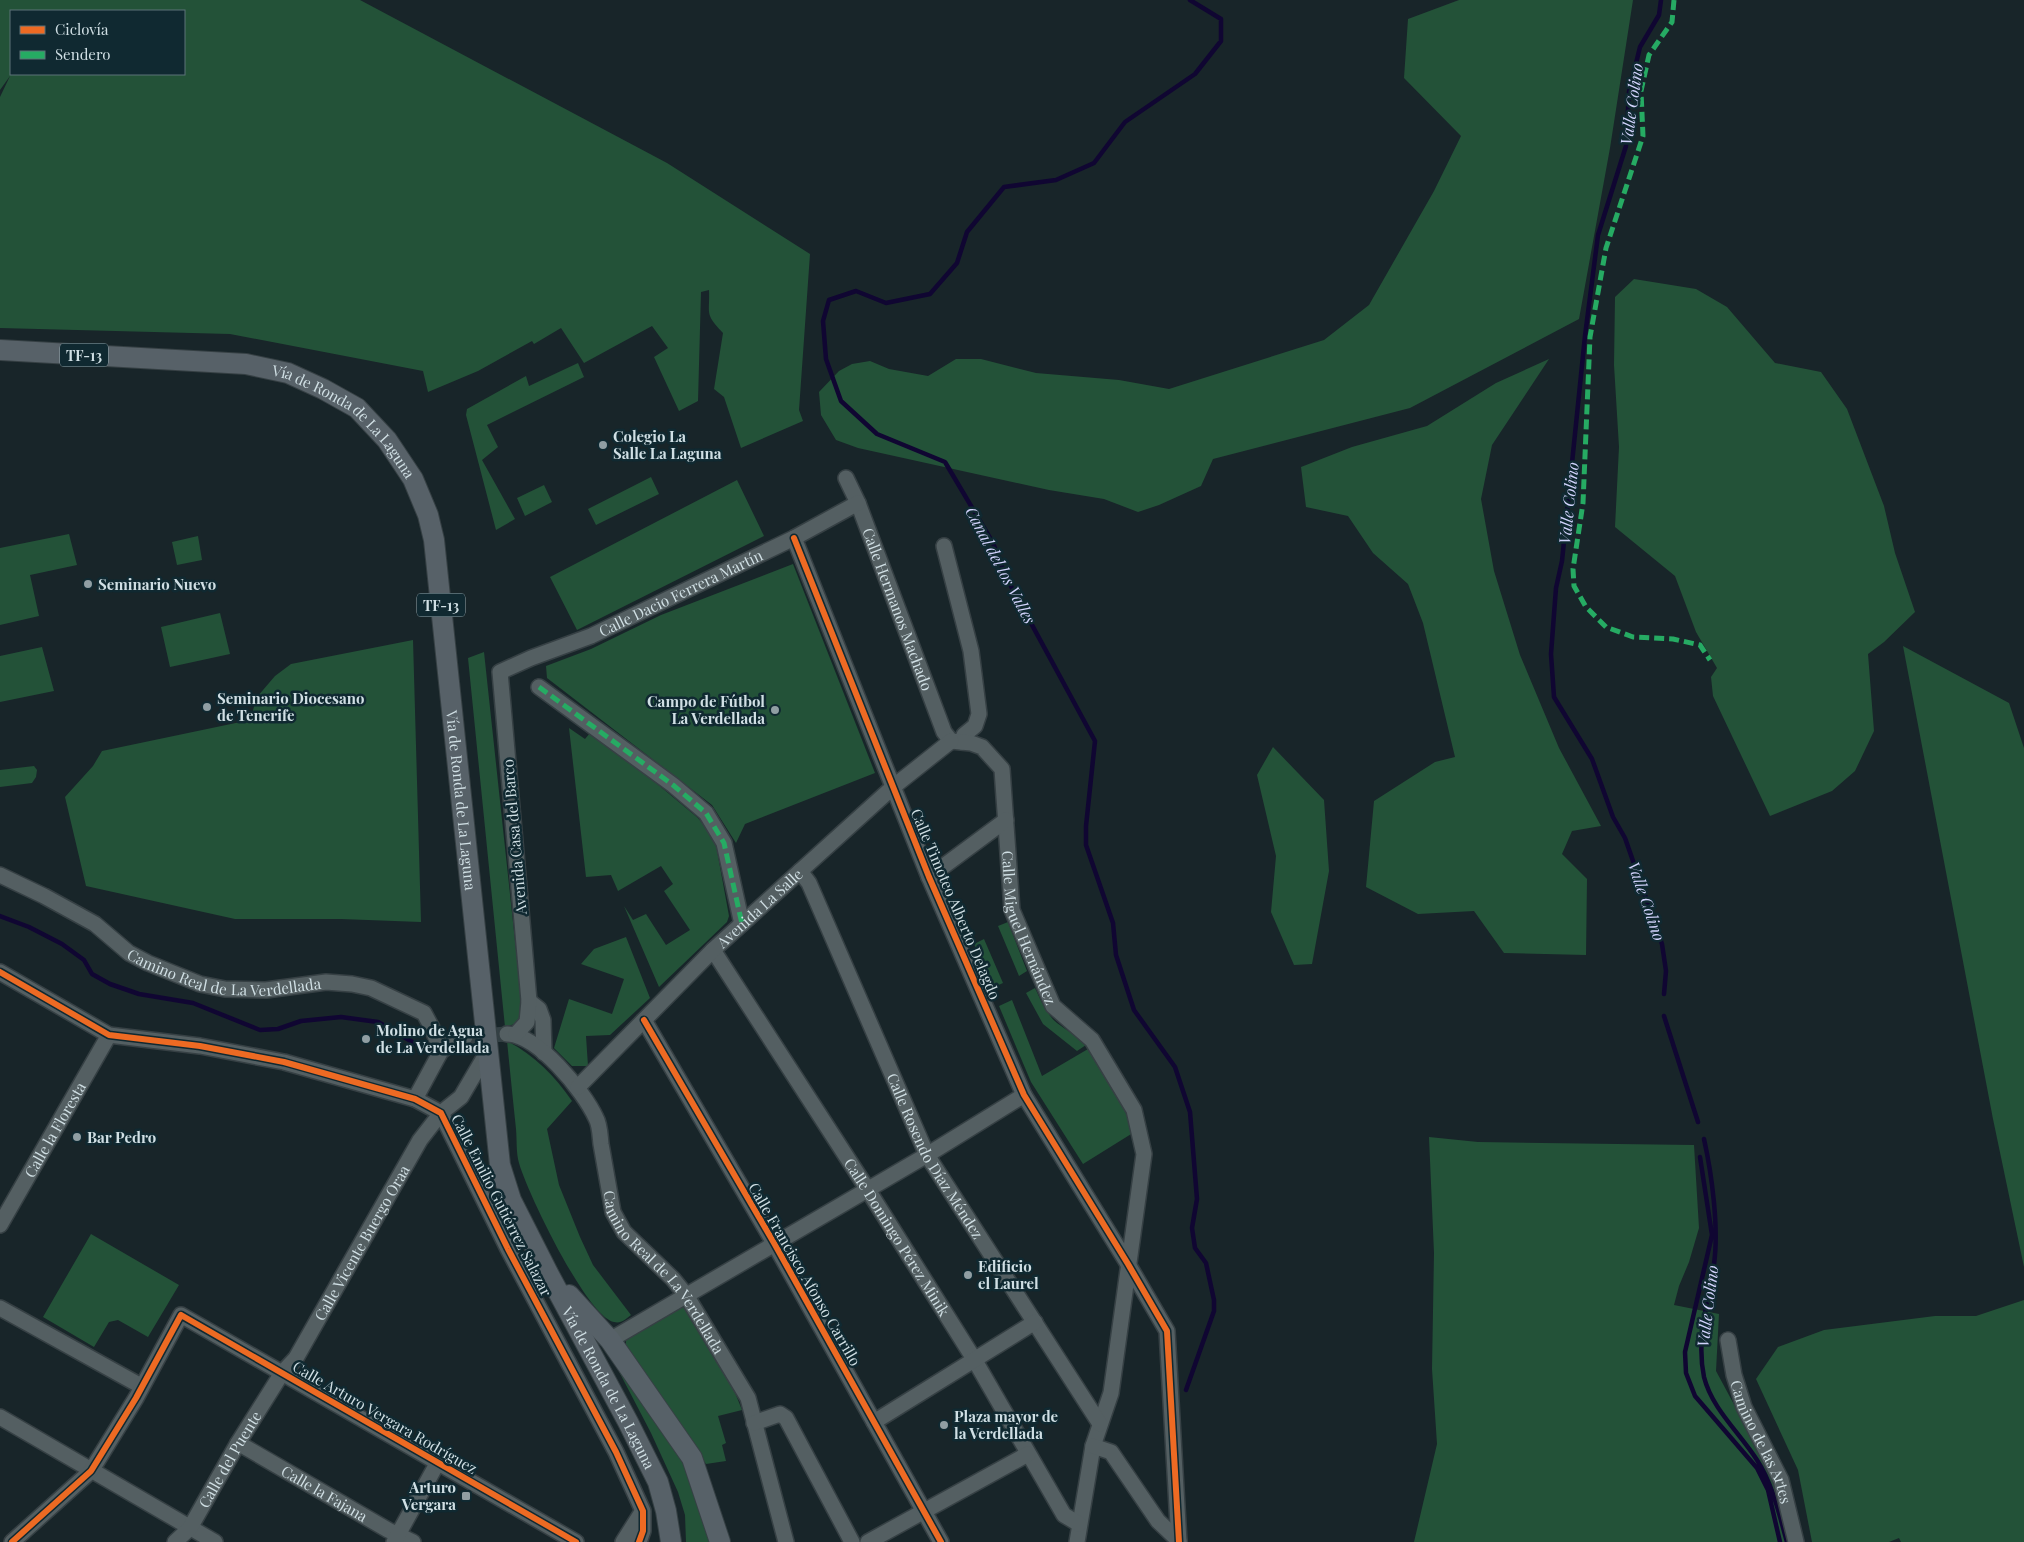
<svg xmlns="http://www.w3.org/2000/svg" width="2024" height="1542" font-family="'Playfair Display',serif">
	<style>
		.green { fill: #235238; fill-rule: evenodd }
		.lines { fill: none; stroke-linecap: round; stroke-linejoin: round }
		.stream { stroke: #100632; stroke-width: 4.5 }
		.minor-tunnel { stroke: #344145; stroke-width: 15; stroke-dasharray: 15 8; stroke-linecap: butt }
		.minor-casing { stroke: #364044; stroke-width: 18 }
		.major-casing { stroke: #364044; stroke-width: 22 }
		.minor { stroke: #545f62; stroke-width: 15 }
		.major { stroke: #576168; stroke-width: 20 }
		.quiet { stroke: #26ab63; stroke-width: 5; stroke-dasharray: 10 5; stroke-linecap: butt }
		.cycleway-casing { stroke: #102931; stroke-width: 9 }
		.cycleway { stroke: #ed6a23; stroke-width: 6 }
		.poi-dot { fill: #909ea3; stroke: #102931; stroke-width: 2 }
		.labels { text-anchor: middle; dominant-baseline: central; stroke-width: 5; stroke-linejoin: round; paint-order: stroke }
		.shield { fill: #102931; stroke: #96a8ae; stroke-width: 1 }
		.shield-label { font-size: 14px; font-weight: bold; fill: #d0dfe4 }
		.street-label { font-size: 15px; fill: #d0dfe4; stroke: #102931 }
		.poi-label { font-size: 15px; font-weight: bold; fill: #d0dfe4; stroke: #102931; text-anchor: start }
		.water-label { font-size: 16px; font-style: italic; fill: #d2d3fc; stroke: #102931 }
	</style>
	<rect width="100%" height="100%" fill="#182529"/>
	<path class="green" d="M0,0H360L667,163L810,254L799,410L803,421L741,448L724,397L714,389L723,333C704,313 710,315 709,290L701,292L698,401L679,411L654,357L668,348L652,326L584,363L561,328L534,344L532,341L478,371L428,392L423,371L230,334L0,328V97L10,76L0,90ZM11,11H184V74H11Z
		M1459,0H1633L1610,148L1579,319L1410,408L1213,459L1201,486L1159,505L1138,512L1104,499L1049,490L858,448L836,440L821,415L819,392L839,371L852,364L870,361L889,369L928,376L956,359H981L1036,373L1119,380L1169,389L1324,340L1369,305L1434,191L1461,136L1404,78L1408,19Z
		M1634,279L1696,289L1727,307L1775,363L1821,372L1847,409L1884,506L1895,553L1915,612L1884,642L1868,654L1874,731L1855,771L1832,791L1770,816L1713,696L1711,677L1717,668L1696,632L1675,576L1615,527L1619,447L1614,365L1615,297Z
		M1549,359L1492,445L1481,499L1494,571L1520,655L1559,748L1601,826L1572,831L1562,854L1587,879L1586,955L1504,953L1474,911L1418,914L1366,887L1374,801L1435,762L1455,757L1423,623L1408,584L1373,553L1348,516L1306,507L1301,467L1352,447L1427,426L1496,383Z
		M578,363L584,377L487,425L498,447L482,460L515,519L496,530L466,415L467,409L526,376L529,386Z
		M651,477L659,494L596,525L588,509Z
		M737,480L764,536L577,630L550,577Z
		M544,485L552,502L525,516L517,498Z
		M69,534L77,565L30,575L39,616L0,625V548Z
		M198,536L202,560L177,565L172,542Z
		M793,564L875,773L745,824L736,843L712,805L547,678L546,666L591,649L661,615Z
		M220,613L230,654L170,667L161,627Z
		M413,640L421,922L341,919H235L86,886L65,797L93,766L102,751L250,720L257,697L275,676L291,664Z
		M1903,646L2009,703L2024,748V1267L1993,1119Z
		M42,647L54,691L0,702V656Z
		M484,652L523,1015L518,1023L505,1027L468,658Z
		M569,728L585,739L590,733L643,772L698,818L706,828L716,845L729,916L727,922L659,987L624,906L633,920L646,914L666,945L690,930L664,891L673,884L661,866L618,891L611,875L586,877Z
		M1273,747L1324,800L1329,871L1312,964L1294,965L1271,912L1276,856L1257,775Z
		M34,766L37,770L36,777L32,783L0,787V770Z
		M1008,922L1027,971L1019,976L998,926Z
		M626,937L650,998L610,1035L586,1036L588,1066H572L554,1048L569,999L612,1014L624,979L581,964L594,949Z
		M984,939L1003,983L992,988L974,944Z
		M1035,988C1041,1000 1046,1014 1057,1023C1067,1031 1078,1036 1086,1045L1077,1051L1043,1024L1026,993Z
		M1012,1000L1042,1076L1088,1049L1127,1109L1136,1131L1083,1164L1031,1082L999,1006Z
		M507,1041C534,1055 555,1076 572,1101L547,1129L559,1185L580,1237L593,1265L631,1315C626,1319 621,1324 614,1322C587,1317 527,1192 519,1163C516,1153 517,1140 516,1129C513,1100 510,1071 507,1041Z
		M1429,1137L1478,1142L1694,1145L1699,1228L1689,1262L1679,1286L1674,1305L1719,1314L1716,1371L1772,1475L1788,1542H1414L1437,1444L1432,1369L1434,1253Z
		M91,1234L179,1285L148,1337L118,1320L109,1322L94,1347L43,1317Z
		M2024,1300V1542H1901L1899,1538L1889,1542H1812L1798,1470L1756,1379L1778,1347L1824,1330L1935,1316H1976Z
		M684,1306L730,1380L742,1410L718,1416L726,1443L722,1445L726,1461L706,1464L626,1349V1340Z
		M613,1360L684,1459L712,1542H686L685,1515L678,1492L651,1433Z"/>
	<g class="lines">
		<path class="stream" d="M1661,0L1659,15L1640,47L1629,92L1626,146L1598,235L1585,336L1562,561L1556,588L1551,654L1554,697L1592,759L1613,817L1625,838L1662,944L1666,971L1664,994
			M0,916L29,927L62,944L84,960L92,974L110,984L139,994L193,1003L260,1030L278,1029L301,1021L341,1017L378,1022L428,1051
			M1664,1016L1698,1122
			M1704,1139C1712,1175 1719,1228 1714,1264C1708,1301 1696,1339 1704,1377C1712,1409 1740,1433 1757,1460C1773,1485 1779,1514 1787,1542
			M1700,1157L1712,1235L1685,1352L1686,1373L1695,1396L1757,1468L1768,1490L1780,1542
			M1186,1390L1214,1311V1300L1206,1263L1195,1248L1192,1228L1197,1199L1190,1112L1175,1067L1134,1010L1116,955L1113,923L1086,845V826L1095,741L1006,577L993,543L945,462L877,434L841,401L826,359L823,321L829,300L856,291L886,303L930,294L957,263L967,232L1004,187L1056,180L1094,163L1125,122L1195,74L1221,41V19L1190,0"/>
		<path class="minor-tunnel" d="M465,1037L507,1034"/>
		<defs>
			<g id="minor">
				<path id="s1" d="M846,478L858,503L944,732L951,741"/>
				<path d="M794,538L929,877L1024,1095L1128,1264L1167,1331L1179,1542"/>
				<path d="M944,546L971,651L979,714L975,726L964,735L962,742"/>
				<path d="M539,687L673,785L706,813L724,843L742,924"/>
				<path id="s2" d="M951,741L971,743L982,747L1002,769L1012,910L1053,1006L1092,1040L1134,1110L1144,1154L1111,1393L1093,1446L1077,1542"/>
				<path id="s3" d="M800,871L809,883L927,1155L1100,1424"/>
				<path id="s4" d="M0,875L44,896L95,924L129,953L148,963L200,984L225,989L266,990L326,982L352,984L371,988L424,1013L432,1028L441,1051"/>
				<path d="M929,877L1006,820"/>
				<path id="s5" d="M713,950L868,1190L974,1359L1064,1515L1079,1524"/>
				<path d="M0,972L109,1035L200,1046L284,1062L415,1099L441,1113L508,1249L616,1452L643,1511V1531L639,1542"/>
				<path d="M529,1001L539,1009L543,1020L544,1053"/>
				<path d="M644,1020L774,1243L941,1542"/>
				<path id="s6" d="M507,1034C538,1035 583,1090 596,1118C600,1125 600,1136 601,1144C605,1167 609,1189 613,1212L624,1232L673,1279L686,1295L748,1398L786,1542"/>
				<path id="s7" d="M516,1034L527,1022L529,1001L500,672L531,658L591,636L794,538L858,503"/>
				<path id="s8" d="M578,1087L713,950L893,787L951,741"/>
				<path d="M415,1099L441,1051L453,1042L465,1037"/>
				<path id="s9" d="M0,1225L109,1035"/>
				<path d="M0,1308L141,1386"/>
				<path d="M610,1340L927,1155L1024,1095"/>
				<path id="s10" d="M1728,1340L1734,1375L1744,1407L1781,1480L1796,1542"/>
				<path d="M0,1417L215,1542"/>
				<path d="M874,1422L1035,1322"/>
				<path d="M754,1423L780,1414L786,1418L852,1542"/>
				<path id="s11" d="M238,1443L388,1530L413,1542"/>
				<path d="M1093,1446L1111,1452L1158,1521L1179,1541"/>
				<path d="M12,1542L91,1471L136,1398L181,1315L576,1542"/>
				<path id="s12" d="M175,1542L190,1528L238,1443L282,1373L296,1358L420,1140L441,1113L461,1097L488,1051"/>
				<path d="M394,1542L438,1462"/>
				<path d="M623,1542L642,1512"/>
				<path d="M868,1542L1028,1454"/>
			</g>
			<g id="major">
				<path id="s13" d="M0,350L246,364L288,373L323,389L357,408L387,440L413,479L428,515L434,540L500,1165L511,1200L548,1273L628,1422L658,1482L666,1511L671,1542"/>
				<path d="M569,1295L610,1340L692,1458L720,1542"/>
			</g>
		</defs>
		<use href="#minor" class="minor-casing"/>
		<use href="#major" class="major-casing"/>
		<use href="#minor" class="minor"/>
		<use href="#major" class="major"/>
		<path class="quiet" d="M1674,0L1672,22L1649,55L1641,91L1643,136L1606,248L1590,337L1583,503L1573,569L1574,586L1586,607L1606,627L1633,637L1673,639L1700,645L1710,660
			M539,687L673,785L706,813L724,843L742,924"/>
		<defs>
			<path id="cycleway" d="M794,538L929,877L1024,1095L1128,1264L1167,1331L1179,1542
				M0,972L109,1035L200,1046L284,1062L415,1099L441,1113L508,1249L616,1452L643,1511V1531L639,1542
				M644,1020L774,1243L941,1542
				M12,1542L91,1471L136,1398L181,1315L576,1542"/>
		</defs>
		<use href="#cycleway" class="cycleway-casing"/>
		<use href="#cycleway" class="cycleway"/>
	</g>
	<g class="poi-dot">
		<circle cx="603" cy="445" r="5"/>
		<circle cx="88" cy="584" r="5"/>
		<circle cx="207" cy="707" r="5"/>
		<circle cx="775" cy="710" r="5"/>
		<circle cx="366" cy="1039" r="5"/>
		<circle cx="77" cy="1137" r="5"/>
		<circle cx="968" cy="1275" r="5"/>
		<circle cx="944" cy="1425" r="5"/>
		<rect x="461" y="1491" width="10" height="10" rx="2.5"/>
	</g>
	<g class="labels">
		<g class="shield">
			<rect x="60" y="343.5" width="48" height="23" rx="4"/>
			<rect x="417" y="593.5" width="48" height="23" rx="4"/>
		</g>
		<g class="shield-label">
			<text x="84" y="355">TF-13</text>
			<text x="441" y="605">TF-13</text>
		</g>
		<g class="street-label">
			<text stroke="none"><textPath href="#s13" startOffset="364">Vía de Ronda de La Laguna</textPath></text>
			<text stroke="none"><textPath href="#s7" startOffset="565">Calle Dacio Ferrera Martín</textPath></text>
			<text stroke="none"><textPath href="#s1" startOffset="141">Calle Hermanos Machado</textPath></text>
			<text stroke="none"><textPath href="#s13" startOffset="784">Vía de Ronda de La Laguna</textPath></text>
			<text transform="translate(514 837) rotate(-95)">Avenida Casa del Barco</text>
			<text transform="translate(956 904) rotate(67)">Calle Timoteo Alberto Delagdo</text>
			<text stroke="none"><textPath href="#s8" startOffset="255">Avenida La Salle</textPath></text>
			<text stroke="none"><textPath href="#s2" startOffset="224">Calle Miguel Hernández</textPath></text>
			<text stroke="none"><textPath href="#s4" startOffset="251">Camino Real de La Verdellada</textPath></text>
			<text stroke="none"><textPath href="#s9" startOffset="110">Calle la Floresta</textPath></text>
			<text stroke="none"><textPath href="#s3" startOffset="316">Calle Rosendo Díaz Méndez</textPath></text>
			<text transform="translate(502 1205) rotate(63)">Calle Emilio Gutiérrez Salazar</text>
			<text stroke="none"><textPath href="#s5" startOffset="341">Calle Domingo Pérez Minik</textPath></text>
			<text stroke="none"><textPath href="#s12" startOffset="354">Calle Vicente Buergo Oraa</textPath></text>
			<text stroke="none"><textPath href="#s6" startOffset="300">Camino Real de La Verdellada</textPath></text>
			<text transform="translate(805 1274) rotate(60)">Calle Francisco Afonso Carrillo</text>
			<text stroke="none"><textPath href="#s13" startOffset="1399">Vía de Ronda de La Laguna</textPath></text>
			<text transform="translate(385 1417) rotate(30)">Calle Arturo Vergara Rodríguez</text>
			<text stroke="none"><textPath href="#s10" startOffset="108">Camino de las Artes</textPath></text>
			<text stroke="none"><textPath href="#s12" startOffset="100">Calle del Puente</textPath></text>
			<text stroke="none"><textPath href="#s11" startOffset="100">Calle la Fajana</textPath></text>
		</g>
		<g class="poi-label">
			<text x="613" y="436">Colegio La<tspan x="613" dy="17">Salle La Laguna</tspan></text>
			<text x="98" y="584">Seminario Nuevo</text>
			<text x="217" y="698">Seminario Diocesano<tspan x="217" dy="17">de Tenerife</tspan></text>
			<text x="765" y="701" text-anchor="end">Campo de Fútbol<tspan x="765" dy="17">La Verdellada</tspan></text>
			<text x="376" y="1030">Molino de Agua<tspan x="376" dy="17">de La Verdellada</tspan></text>
			<text x="87" y="1137">Bar Pedro</text>
			<text x="978" y="1266">Edificio<tspan x="978" dy="17">el Laurel</tspan></text>
			<text x="954" y="1416">Plaza mayor de<tspan x="954" dy="17">la Verdellada</tspan></text>
			<text x="456" y="1487" text-anchor="end">Arturo<tspan x="456" dy="17">Vergara</tspan></text>
		</g>
		<g class="water-label">
			<text transform="translate(1631 104) rotate(-82)">Valle Colino</text>
			<text transform="translate(1568 503) rotate(-84)">Valle Colino</text>
			<text transform="translate(1001 565) rotate(62)">Canal del los Valles</text>
			<text transform="translate(1647 901) rotate(71)">Valle Colino</text>
			<text transform="translate(1707 1306) rotate(-83)">Valle Colino</text>
		</g>
	</g>
	<rect x="10" y="10" width="175" height="65" fill="#102931" stroke="#5d7279"/>
	<rect x="20" y="26" width="25" height="8" fill="#ed6a23" stroke="#5d7279"/>
	<text x="55" y="35" font-size="15" fill="#d0dfe4">Ciclovía</text>
	<rect x="20" y="51" width="25" height="8" fill="#26ab63" stroke="#5d7279"/>
	<text x="55" y="60" font-size="15" fill="#d0dfe4">Sendero</text>
</svg>
